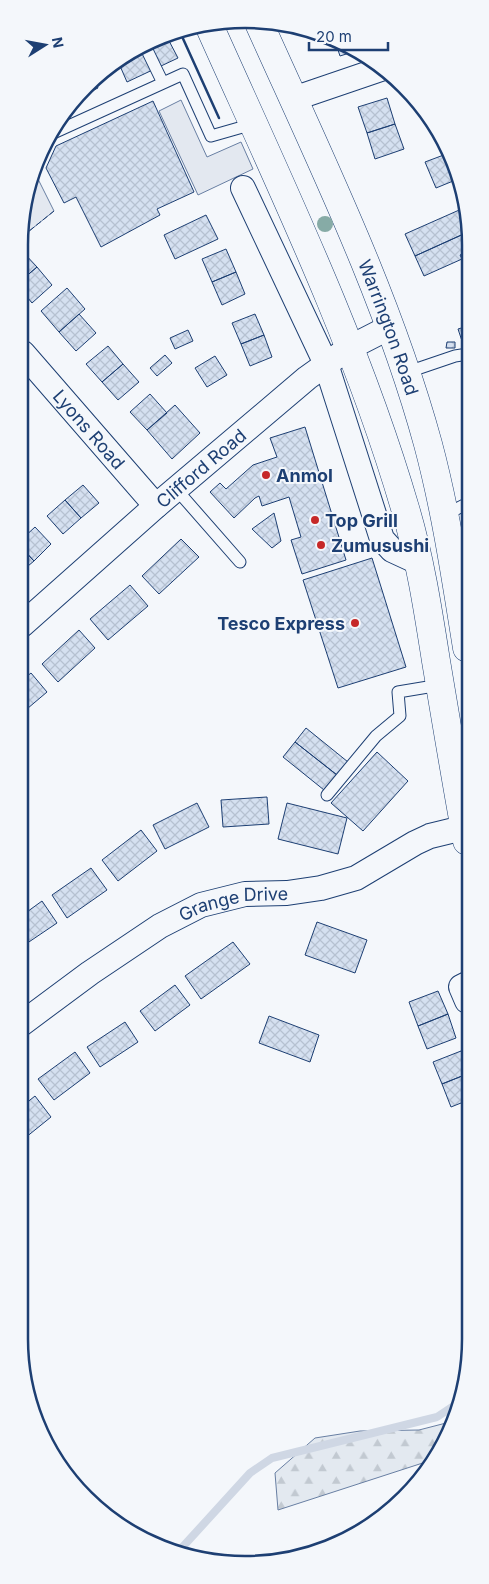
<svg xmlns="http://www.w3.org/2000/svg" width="489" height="1584" font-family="Inter,sans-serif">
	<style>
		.forest { fill: url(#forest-firs); stroke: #687fa3 }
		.parking { fill: #e3e8f0; stroke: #687fa3 }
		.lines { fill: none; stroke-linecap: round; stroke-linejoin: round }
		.stream { stroke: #cfd7e4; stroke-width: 8 }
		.building { fill: url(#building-cross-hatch); stroke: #1d3f73 }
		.service-casing { stroke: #1d3f73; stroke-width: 13 }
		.minor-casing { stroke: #1d3f73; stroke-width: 26 }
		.primary-casing { stroke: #1d3f73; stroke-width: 29 }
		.service { stroke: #f4f7fb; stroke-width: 11 }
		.minor { stroke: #f4f7fb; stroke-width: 24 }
		.primary { stroke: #f4f7fb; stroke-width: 28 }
		.fence { stroke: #1d3f73; stroke-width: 1; stroke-dasharray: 6 2.5; stroke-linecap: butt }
		.wall { stroke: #1d3f73; stroke-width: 2.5 }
		.tree { fill: #86aba6 }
		.poi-dot { fill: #c62828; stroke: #f4f7fb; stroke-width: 2 }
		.labels { text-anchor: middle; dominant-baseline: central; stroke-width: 4; stroke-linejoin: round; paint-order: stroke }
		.street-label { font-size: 18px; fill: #1d3f73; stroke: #f4f7fb }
		.poi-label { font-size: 18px; font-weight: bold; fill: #1d3f73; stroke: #f4f7fb; text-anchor: start }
		.rim { fill: none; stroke: #1d3f73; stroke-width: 2.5 }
	</style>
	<defs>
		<pattern id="forest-firs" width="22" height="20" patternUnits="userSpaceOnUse" patternTransform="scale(1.25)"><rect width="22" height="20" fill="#e3e9f0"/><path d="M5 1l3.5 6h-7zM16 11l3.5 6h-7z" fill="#c2c9d1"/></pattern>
		<pattern id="building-cross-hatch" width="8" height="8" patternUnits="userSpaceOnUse" patternTransform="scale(1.25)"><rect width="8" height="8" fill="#d5e0f0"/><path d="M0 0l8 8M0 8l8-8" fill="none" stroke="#b6c1d1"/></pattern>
	</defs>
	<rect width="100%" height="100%" fill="#f4f7fb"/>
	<path class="forest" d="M450,1422L435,1459L278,1510L275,1473L315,1438L360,1431L419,1430Z"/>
	<path class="parking" d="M181,100L207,157L241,142L253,169L198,195L159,111Z
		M35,173L54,211L23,236V200Z"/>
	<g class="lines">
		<path class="stream" d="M178,1552L250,1473L272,1458L437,1417L458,1403"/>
	</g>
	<path class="building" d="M167,37L178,58L127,82L117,59L119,57Z
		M335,41L358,49L359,50L340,56Z
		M95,81L98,88L79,97Z
		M387,98L395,124L367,133L358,107Z
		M153,101L194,192L157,209L160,215L101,247L76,197L64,203L46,168L56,146Z
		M395,124L404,149L375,159L367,133Z
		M449,153L458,179L436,188L425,162Z
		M466,207L468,215V232L415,256L405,234Z
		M206,215L218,239L175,259L164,235Z
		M468,232V251L460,255L462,259L424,276L415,256Z
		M226,249L236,272L212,282L202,259Z
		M23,252L37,267L23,279Z
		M37,267L52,285L32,303L23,292V279Z
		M236,272L245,294L222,305L212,282Z
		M67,288L85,309L59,332L41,311Z
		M79,314L96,333L76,351L59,332Z
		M255,314L264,335L241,344L232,323Z
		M468,326V339L462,341L458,329Z
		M188,330L193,341L175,349L170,338Z
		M264,335L272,357L250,366L241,344Z
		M447,342H455V348H446Z
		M108,346L123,364L102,382L86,364Z
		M165,355L172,363L157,376L150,368Z
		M215,356L227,375L207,387L195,368Z
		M123,364L139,382L118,400L102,382Z
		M150,394L167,413L147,430L130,412Z
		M175,405L200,433L172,459L147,430Z
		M305,427L346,560L302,574L291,540L301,537L289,497L262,506L259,496L255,498L234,518L210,492L220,483L226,489L253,465L277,457L270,438Z
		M83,485L99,503L81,518L65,500Z
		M65,500L81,518L63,534L47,516Z
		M274,513L281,541L272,548L252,529Z
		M35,527L51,544L34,561L22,548V539Z
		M181,539L199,557L159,594L142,576Z
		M22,548L34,561L22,571Z
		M372,558L406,667L338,688L303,580Z
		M130,585L148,606L108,640L90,619Z
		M79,630L95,648L58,682L42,664Z
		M31,673L47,692L21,714V681Z
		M306,728L348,762L337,775L295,742Z
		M295,742L337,775L324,790L283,757Z
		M377,752L408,781L363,831L331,803Z
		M267,797L269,824L223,827L221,800Z
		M197,803L209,827L165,849L153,825Z
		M287,803L347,818L338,854L278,839Z
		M141,830L157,851L118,881L102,860Z
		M91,868L107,890L67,918L52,895Z
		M42,901L57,923L20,948V917Z
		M317,922L367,940L355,973L305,955Z
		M233,942L250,964L201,999L185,976Z
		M175,985L190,1005L155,1031L140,1011Z
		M438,991L448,1014L418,1026L409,1002Z
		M448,1014L456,1038L427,1049L418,1026Z
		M269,1016L319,1035L310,1062L259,1043Z
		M125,1022L138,1042L100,1067L87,1047Z
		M461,1051L467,1065V1074L442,1084L433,1062Z
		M75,1052L90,1073L54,1100L38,1079Z
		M467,1074L466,1101L451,1107L442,1084Z
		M35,1096L51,1117L20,1142V1108Z"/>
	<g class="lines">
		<defs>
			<path id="service" d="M145,46L163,83
				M51,134L183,74L211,136L253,124
				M405,373L455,356L468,354
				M176,489L240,562
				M445,515L468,503
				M327,795L376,736L400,716L398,692L440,685"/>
			<g id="minor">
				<path d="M293,99L381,69"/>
				<path d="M243,188L326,364L382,539L392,550L418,562"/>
				<path id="s1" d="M23,353L156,506"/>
				<path id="s2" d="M22,625L156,506L307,378L349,348L390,327"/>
				<path d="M467,1001L461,987L467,984"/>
				<path id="s3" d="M20,1025L90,973L160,926L201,905L245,894L287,893L321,888L356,878L415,843L430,836L467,827"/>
			</g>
			<g id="primary">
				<path d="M208,23C279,182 356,341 405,508C420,558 428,610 436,661C446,721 456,781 467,841"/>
				<path id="s4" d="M259,23C321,161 388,298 428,444C446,511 456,580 467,648"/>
			</g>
		</defs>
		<use href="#service" class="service-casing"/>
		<use href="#minor" class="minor-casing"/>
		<use href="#primary" class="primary-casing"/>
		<use href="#service" class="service"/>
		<use href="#minor" class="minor"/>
		<use href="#primary" class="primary"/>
		<path class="fence" d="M23,236L54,211"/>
		<path class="wall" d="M180,32L219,118"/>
	</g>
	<circle class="tree" cx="325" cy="224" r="8"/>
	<g class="poi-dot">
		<circle cx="266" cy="475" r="5"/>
		<circle cx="315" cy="520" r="5"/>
		<circle cx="321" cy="545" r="5"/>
		<circle cx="355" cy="623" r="5"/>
	</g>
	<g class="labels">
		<g class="street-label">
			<text stroke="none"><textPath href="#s4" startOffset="331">Warrington Road</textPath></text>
			<text stroke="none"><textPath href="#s1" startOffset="101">Lyons Road</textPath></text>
			<text stroke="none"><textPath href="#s2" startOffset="238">Clifford Road</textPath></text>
			<text stroke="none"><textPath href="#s3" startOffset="250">Grange Drive</textPath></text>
		</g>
		<g class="poi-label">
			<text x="276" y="475">Anmol</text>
			<text x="325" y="520">Top Grill</text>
			<text x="331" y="545">Zumusushi</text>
			<text x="345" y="623" text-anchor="end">Tesco Express</text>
		</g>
	</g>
	<path d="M0 0H489V1584H0ZM245 28H245A217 217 0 0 1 462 245V1339A217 217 0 0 1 245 1556H245A217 217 0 0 1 28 1339V245A217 217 0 0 1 245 28Z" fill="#f4f7fb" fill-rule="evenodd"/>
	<path class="rim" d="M245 28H245A217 217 0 0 1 462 245V1339A217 217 0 0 1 245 1556H245A217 217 0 0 1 28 1339V245A217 217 0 0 1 245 28Z"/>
	<g transform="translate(45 45) rotate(79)" stroke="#f4f7fb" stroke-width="4" paint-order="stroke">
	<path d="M0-4L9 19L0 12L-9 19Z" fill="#1d3f73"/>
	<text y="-8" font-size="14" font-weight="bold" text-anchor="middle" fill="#1d3f73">N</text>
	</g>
	<path d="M309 42v8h79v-8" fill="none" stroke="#1d3f73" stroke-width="2.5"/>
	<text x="316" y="42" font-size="15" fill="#1d3f73" stroke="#f4f7fb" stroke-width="4" paint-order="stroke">20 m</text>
</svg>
